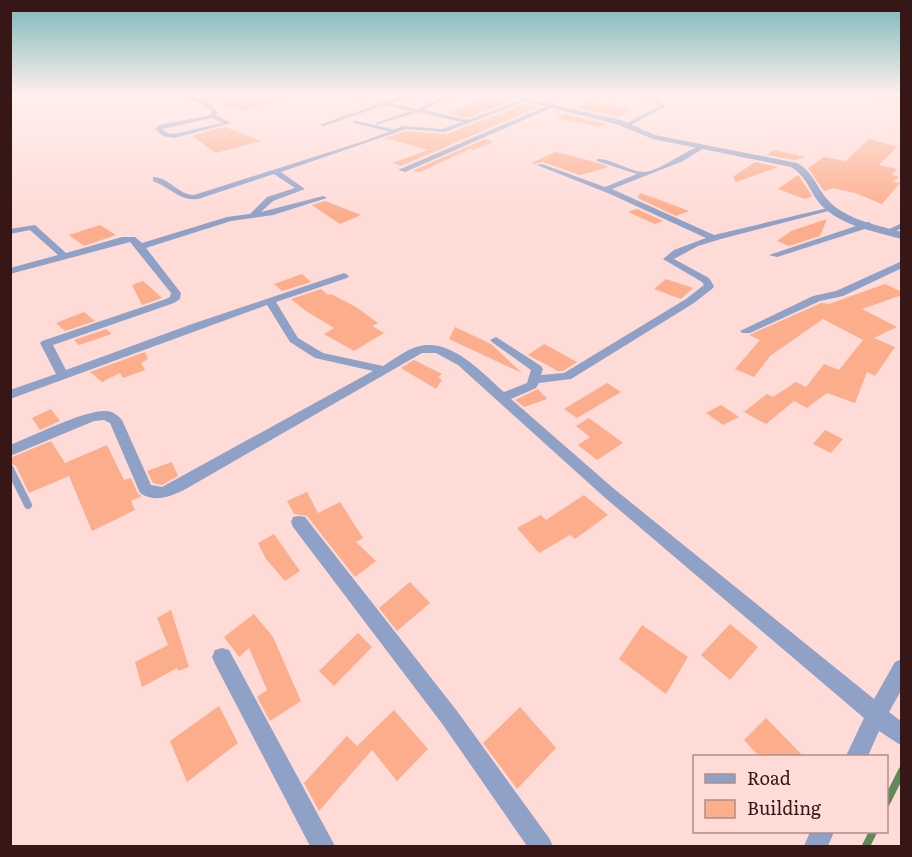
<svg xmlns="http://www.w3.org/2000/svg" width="912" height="857" font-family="Literata,serif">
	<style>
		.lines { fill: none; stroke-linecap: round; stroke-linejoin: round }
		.stream { stroke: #5f8a56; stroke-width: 8 }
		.building { fill: #fcad8b }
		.service-far1 { stroke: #8fa1c6; stroke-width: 3 }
		.service { stroke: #8fa1c6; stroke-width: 8 }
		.minor { fill: #8fa1c6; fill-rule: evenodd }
		.tertiary { fill: #8fa1c6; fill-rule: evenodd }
	</style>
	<rect width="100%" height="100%" fill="#ffdbd7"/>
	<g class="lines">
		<path class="stream" d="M886,803L902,771
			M866,846L873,832"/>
	</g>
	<path class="building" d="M202,95H284L285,100L242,111L207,100Z
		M491,97L511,101L468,118L448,113Z
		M589,102L632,110L619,117L577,108Z
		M525,104L538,107L401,166L393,163L428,150L385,138L406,131L446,134Z
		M565,114L606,124L600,127L556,118Z
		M225,127L261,141L216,153L192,136Z
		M485,139L493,142L474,150L470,149L420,172L412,171Z
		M869,139L897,147L879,165L897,169L892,175L899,177L893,182L900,183L882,204L855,193L833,188L824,191L808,168L824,157L846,161Z
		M774,150L805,157L795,160L767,155Z
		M556,152L595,162L609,167L580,175L543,162L535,164L531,163Z
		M755,162L778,167L736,182L733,177Z
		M798,175L803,182L812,196L805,199L778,189Z
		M640,193L660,200L689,211L676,216L638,198Z
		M325,201L361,215L340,224L312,205Z
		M637,209L663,221L655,224L628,212Z
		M827,219L820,236L789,246L777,241L791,231Z
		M100,225L116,235L84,246L69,235Z
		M302,274L311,282L282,291L274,284Z
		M666,279L693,288L681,299L654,289Z
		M143,281L162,298L142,305L132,285Z
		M885,284L902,292V295L862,309L897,327L874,338L895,347L875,376L867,372L855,403L827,393L807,408L794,401L766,424L744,412L767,394L773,397L796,382L806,387L824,364L839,370L863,340L823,319L770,356L754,377L735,369L760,340L749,335L821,303L829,304Z
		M321,289L328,295L331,294L356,307L378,323L372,326L384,333L354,351L324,334L334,328L306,311L291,299Z
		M84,312L95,321L65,331L56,323Z
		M455,327L491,344L522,373L449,339Z
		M106,329L112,334L79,345L74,340Z
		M544,344L577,362L563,371H558L528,355Z
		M145,352L148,359L141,363L145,370L123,378L120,373L102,382L90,372Z
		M414,360L442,374L438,377L442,380L436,389L401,368Z
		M607,383L621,392L577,418L564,409Z
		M538,389L547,399L524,407L515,400Z
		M721,405L739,417L723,425L706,413Z
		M51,409L60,421L40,430L32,418Z
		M589,418L623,443L597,460L578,445L590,437L576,426Z
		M825,430L843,439L831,453L813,444Z
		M51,441L65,463L107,445L124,480L131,478L138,494L142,496L131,501L135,510L92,531L69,476L29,493L16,466L10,463V458Z
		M172,462L178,476L162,485L153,483L147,471Z
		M307,492L318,513L340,502L363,538L356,542L376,561L355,577L307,516L294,514L287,501Z
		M584,495L608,515L575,539L570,535L539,553L517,528L541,515L546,520Z
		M274,534L300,571L285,581L266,559L258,543Z
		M410,582L430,603L397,631L379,608Z
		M171,610L189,667L178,671L177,668L142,687L135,662L168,645L157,618Z
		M254,614L273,637L301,701L270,721L257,697L267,690L249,648L239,657L224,637Z
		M730,624L758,647L730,680L701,655Z
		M642,625L688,657L666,694L619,659Z
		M358,633L372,647L334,686L319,671Z
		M219,706L238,743L187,782L170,741Z
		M520,707L556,748L517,789L483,743Z
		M394,710L428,749L397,781L372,750L319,811L304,783L347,736L357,746Z
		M766,718L803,756H759L744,740Z"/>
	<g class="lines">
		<path class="service-far1" d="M355,122L394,131"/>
		<path class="service" d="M10,469L28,505"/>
		<path class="minor" d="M184,95C196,95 211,103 218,112L216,115L231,123L174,138L163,136L155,129L160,125L211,115L212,112L210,109ZM212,118L222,123L174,134L167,133L162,129Z
			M404,95H413L391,103L417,109L447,95H454L423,110L468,120L521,100L526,101L445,132L406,129L281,172L305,189L273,201L261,212L323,196L327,198L273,215L231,221L146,248L181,293L180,299L174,303L53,345L66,370L192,324L344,273L349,276L347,278L276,302L298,338L323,353L383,366C393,360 404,351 416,347C450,336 481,372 504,392L527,383L531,370L492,342L490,340L496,337L541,366L543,369L541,375L564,373L686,299L704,285L702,282L663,259L674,250L706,238L610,194L537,165L542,164L605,187L637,174L597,161V159C612,158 627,171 643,172C661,172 689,146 704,146V148L683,161L612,189L714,235L832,207L836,209L721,239L698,246L674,259L709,278L714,286L713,288L694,303L571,379L539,383L536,388L511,399L613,488L874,699L895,662L902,659V689L889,712L902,722V746L879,731L868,756H846L864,718L603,496L458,365L436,353H422L184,490C169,497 155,503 140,493L110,423L104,420L94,421L10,456V445C33,436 84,410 106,411C112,411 118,415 122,420L151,485L162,487L373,371L315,358L290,342L267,305L10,399V390L56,374L40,343L42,341L166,299L170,297L171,293L130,242L10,274V268L58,255L30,230L10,234V229L35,225L66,253L122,237H135L142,243L227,217L250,214L267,197L295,188L274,174L198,199C179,201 170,187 153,181V177C169,177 178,195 194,195L367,140L403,126L442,129L462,122L418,112L376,125V123L411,111L385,105L324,126L319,125Z
			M644,95H651L664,104V107L629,126H625V124L659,106Z
			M869,95L902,97V101L872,97Z
			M549,105L551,108L405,172L398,170Z
			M868,222L871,223V227L777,257L769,255Z
			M902,223V228L887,235L883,232Z
			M902,261V268L843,296L820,301L750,333H742L740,331L813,296L836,291Z
			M299,516L305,517L457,711L549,838L553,846H527L443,725L293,527L291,522L293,517Z
			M222,648L229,650L335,846H310L215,664L212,657L215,650Z
			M810,832H834L828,846H804Z"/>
		<path class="tertiary" d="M499,95H511L621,120L655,135L797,163C813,172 816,186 827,199C845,220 877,225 902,232V239C876,232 843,226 823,207C810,194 808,177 791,167L653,139L616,124Z"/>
	</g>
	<linearGradient id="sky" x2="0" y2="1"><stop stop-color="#78b7b9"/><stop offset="0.44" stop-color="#ffefed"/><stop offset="1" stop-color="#ffefed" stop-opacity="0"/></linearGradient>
	<rect width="912" height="215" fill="url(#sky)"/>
	<rect width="912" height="857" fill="none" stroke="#371716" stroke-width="24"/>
	<rect x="693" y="755" width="195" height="78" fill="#ffdbd7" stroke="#af8d8a" stroke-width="1.5"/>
	<rect x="705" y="774" width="30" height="9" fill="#8fa1c6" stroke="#af8d8a" stroke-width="1.5"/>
	<text x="747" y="785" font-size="18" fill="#371716">Road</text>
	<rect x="705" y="800" width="30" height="18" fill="#fcad8b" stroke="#af8d8a" stroke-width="1.5"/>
	<text x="747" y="815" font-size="18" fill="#371716">Building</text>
</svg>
